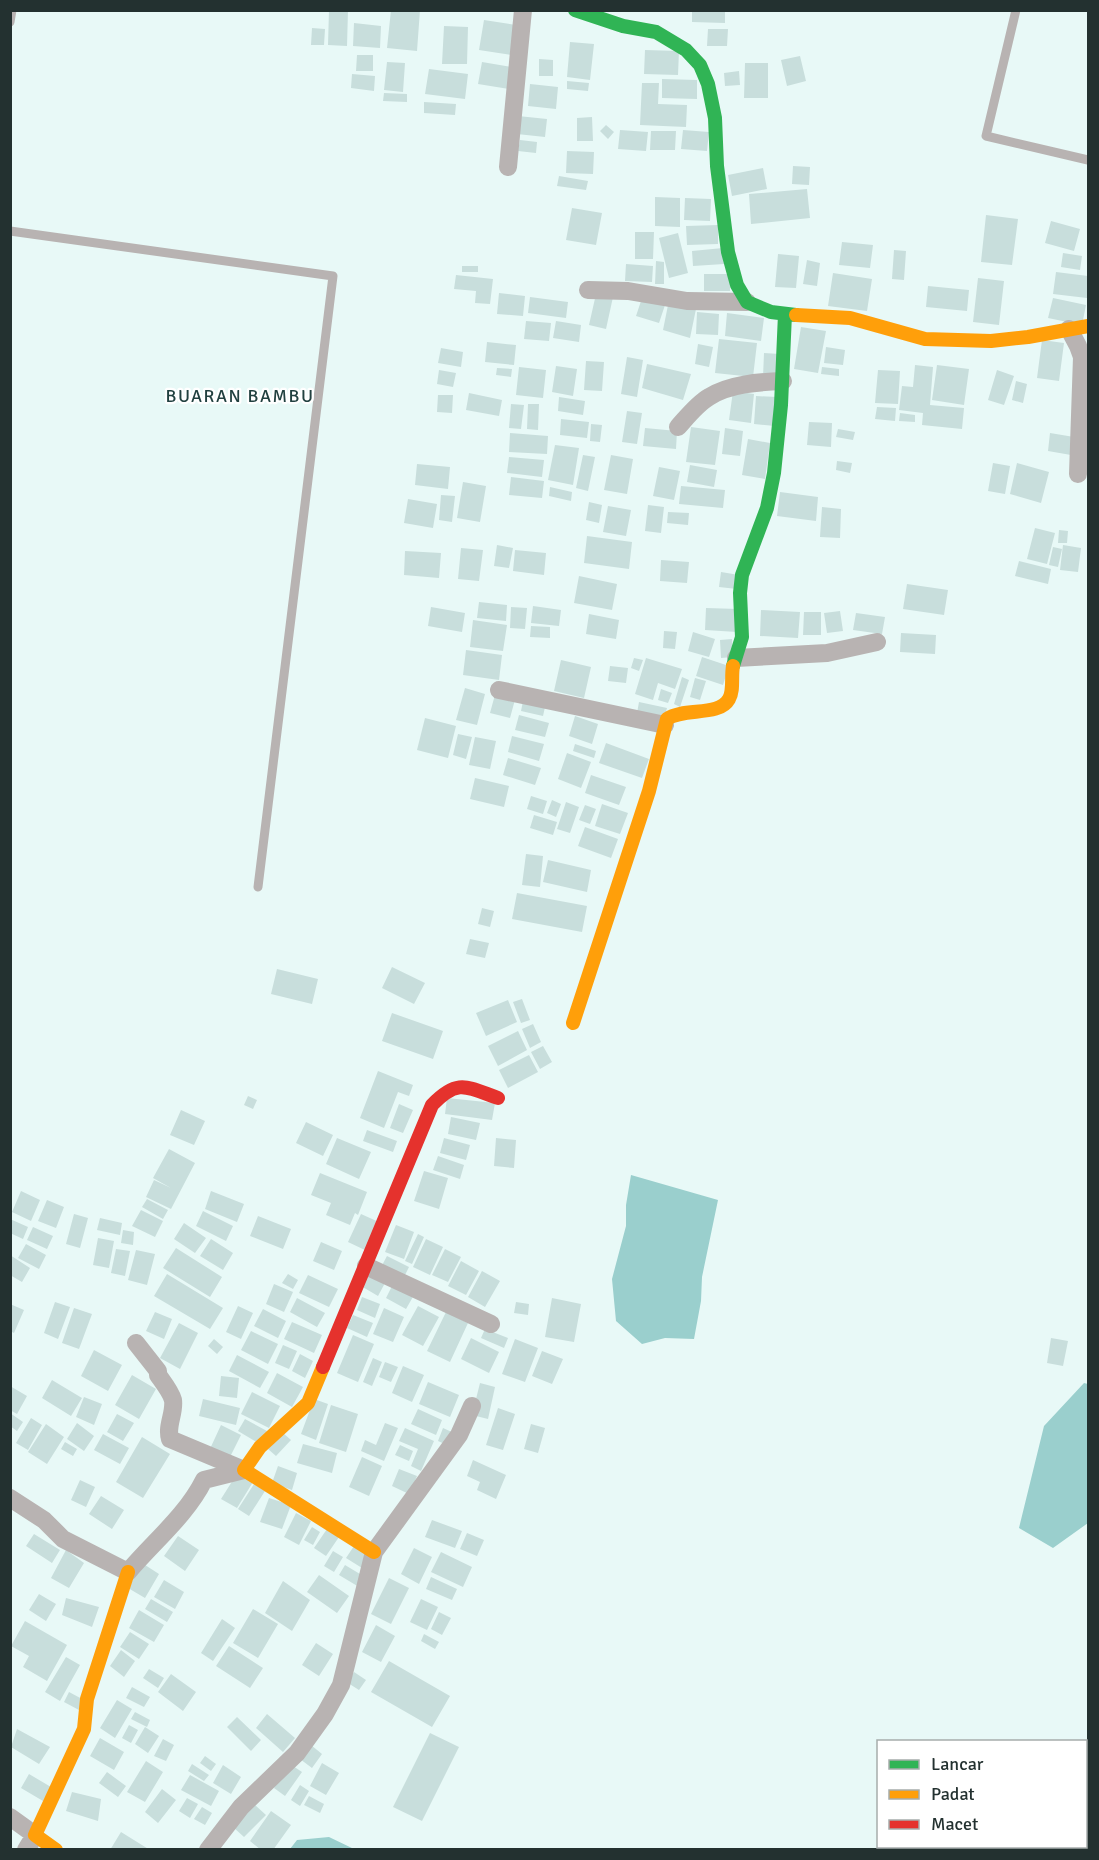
<svg xmlns="http://www.w3.org/2000/svg" width="1099" height="1860" font-family="Signika,sans-serif">
	<style>
		.water { fill: #9acfcd }
		.building { fill: #c8dedc }
		.lines { fill: none; stroke-linecap: round; stroke-linejoin: round }
		.lane { stroke: #b8b3b2; stroke-width: 9 }
		.street { stroke: #b8b3b2; stroke-width: 18 }
		.fast { stroke: #30b455; stroke-width: 14 }
		.slow { stroke: #ff9f0a; stroke-width: 14 }
		.jam { stroke: #e5322d; stroke-width: 14 }
		.labels { text-anchor: middle; dominant-baseline: central; stroke-width: 4.5; stroke-linejoin: round; paint-order: stroke }
		.quarter-label { font-size: 18px; letter-spacing: 1.5px; fill: #214140; stroke: #fff }
	</style>
	<rect width="100%" height="100%" fill="#e8f9f7"/>
	<path class="water" d="M631,1175L718,1200L702,1277L701,1301L694,1339L665,1338L642,1344L616,1321L612,1279L626,1226V1205Z
		M1084,1383L1088,1384V1523L1053,1548L1019,1528L1044,1426Z
		M329,1837L354,1849H290L297,1840Z"/>
	<path class="building" d="M329,10H348L347,46L328,45Z
		M391,10H420L417,51L387,48Z
		M692,10H725V23L692,22Z
		M484,20L516,25L512,55L479,50Z
		M354,23L381,26L380,48L353,46Z
		M444,26L468,27L467,64H442Z
		M312,28L325,29L324,45H311Z
		M708,29H728L727,46H707Z
		M570,42L594,44L590,80L567,77Z
		M645,50L679,51L678,75L644,74Z
		M357,55H373V71H356Z
		M800,56L806,81L787,86L781,60Z
		M539,59L553,60V76H539Z
		M387,62L405,63L403,92L384,90Z
		M482,62L512,67L509,89L478,84Z
		M745,63H768V98H744Z
		M429,69L468,74L465,99L425,94Z
		M739,71L740,85L725,86L724,73Z
		M352,74L375,76L374,91L351,88Z
		M662,79L697,80V99L662,98Z
		M567,81L589,83L588,91L567,89Z
		M642,83H659L658,104L687,105L686,127L640,125Z
		M530,84L558,87L556,109L528,106Z
		M384,93L407,94V102L383,101Z
		M424,102L456,104L455,115L424,113Z
		M518,116L547,119L545,137L517,134Z
		M592,117L593,141H577V118Z
		M606,125L614,132L608,139L600,131Z
		M620,130L648,132L646,151L618,149Z
		M683,130L709,132L707,151L681,149Z
		M651,131H676L675,150H650Z
		M520,140L537,142L536,153L518,151Z
		M567,151L594,152L593,174L566,173Z
		M793,166L810,167L809,185L792,184Z
		M763,168L767,189L732,196L728,175Z
		M559,176L588,181L586,190L557,186Z
		M807,189L810,218L751,224L749,194Z
		M655,197L680,198V227L655,226Z
		M685,198L711,199L710,221L684,220Z
		M572,208L602,213L596,245L566,240Z
		M986,215L1018,219L1012,265L981,262Z
		M1051,221L1080,229L1074,251L1045,243Z
		M718,225V244L687,245L686,226Z
		M635,232H654L653,259H635Z
		M678,233L688,273L669,278L659,238Z
		M842,242L873,245L870,268L839,265Z
		M723,248L724,264L693,266L692,251Z
		M894,250L906,251L904,280L892,279Z
		M1063,253L1082,256L1080,270L1061,267Z
		M778,254L799,256L796,288L775,287Z
		M807,260L820,263L817,286L803,284Z
		M656,261L664,262V284H655Z
		M626,264L653,266L652,282L625,281Z
		M462,266H478V272H462Z
		M1056,272L1088,276L1087,298L1053,294Z
		M833,273L872,279L867,311L828,306Z
		M704,274H730V291H704Z
		M456,275L493,279L490,304L475,303L476,291L454,289Z
		M978,278L1004,281L999,325L973,322Z
		M928,286L969,290L967,311L926,307Z
		M499,293L525,296L523,316L497,314Z
		M596,294L613,297L606,329L589,325Z
		M643,295L666,302L659,323L636,316Z
		M530,297L568,302L566,318L528,313Z
		M1053,298L1086,305L1082,325L1048,318Z
		M669,300L696,309L690,338L663,330Z
		M697,312L719,314L718,335L696,334Z
		M727,313L764,318L761,341L725,336Z
		M526,321L551,323L549,341L524,339Z
		M556,321L581,325L579,342L553,338Z
		M801,327L826,331L818,373L794,369Z
		M719,339L757,343L753,377L715,373Z
		M1042,340L1064,343L1059,381L1037,378Z
		M487,342L516,345L514,365L485,362Z
		M698,344L713,347L709,367L695,364Z
		M826,347L845,350L843,365L824,363Z
		M441,348L463,352L461,367L438,363Z
		M764,353L780,354L779,378L763,377Z
		M627,357L643,360L637,397L621,394Z
		M586,361L604,362L602,391L584,390Z
		M647,364L691,374L683,400L642,388Z
		M915,365L933,367L930,405L964,408L962,429L922,425L923,413L899,410L902,386L913,387Z
		M937,365L969,369L964,405L932,400Z
		M556,366L577,369L573,396L552,392Z
		M519,367L546,370L543,398L516,395Z
		M822,367L839,369V376L821,374Z
		M497,368L512,369L511,377L496,375Z
		M439,370L456,373L453,387L437,384Z
		M878,370L900,371L898,404L875,403Z
		M997,370L1014,376L1004,405L988,400Z
		M1016,381L1027,384L1023,403L1012,400Z
		M733,391L754,394L751,423L729,420Z
		M469,393L502,400L499,416L466,410Z
		M438,395H453L452,413L437,412Z
		M756,396L777,397L775,426L754,424Z
		M559,397L585,401L583,415L558,411Z
		M511,404L524,405L521,429L509,428Z
		M528,404H539L538,430L527,429Z
		M877,407L896,408L895,421L875,419Z
		M627,411L642,413L637,444L622,442Z
		M900,413L915,415V422L899,421Z
		M561,419L589,422L587,438L560,435Z
		M809,422L832,423L831,447L807,445Z
		M591,424L602,425L600,442L590,441Z
		M691,427L720,431L715,465L686,462Z
		M645,428L677,431L676,449L643,446Z
		M725,428L743,431L740,456L722,454Z
		M838,429L855,432L853,440L836,437Z
		M510,433L548,436L547,454L509,452Z
		M1050,433L1074,437L1071,455L1048,451Z
		M748,439L770,443L765,479L742,475Z
		M555,445L579,448L573,485L548,480Z
		M583,455L595,457L588,491L576,488Z
		M611,455L633,459L627,494L604,490Z
		M509,457L544,460L542,477L507,473Z
		M837,461L852,463L850,473L836,470Z
		M993,463L1010,466L1005,494L988,491Z
		M1017,463L1049,472L1041,503L1010,494Z
		M417,464L450,467L448,489L415,485Z
		M690,465L717,470L714,487L687,482Z
		M659,467L680,471L674,500L653,496Z
		M511,477L544,481L542,498L509,495Z
		M463,482L486,486L480,522L457,518Z
		M681,486L725,490L723,508L679,504Z
		M550,487L572,492L571,501L549,496Z
		M780,492L818,497L816,521L777,516Z
		M441,495L455,496L452,522L439,520Z
		M408,499L437,504L433,528L404,523Z
		M589,502L602,505L599,523L586,520Z
		M648,505L664,507L661,533L645,531Z
		M608,506L631,510L626,536L603,532Z
		M822,507L841,509L840,538L820,537Z
		M668,512L689,513L688,525L667,523Z
		M1035,528L1055,533L1047,564L1027,559Z
		M1059,530L1068,531L1067,543H1058Z
		M587,536L632,542L629,569L584,563Z
		M497,545L513,548L509,568L494,566Z
		M1063,545L1081,548L1078,572L1060,570Z
		M1053,547L1062,549L1058,567L1049,565Z
		M461,548L483,550L479,581L458,579Z
		M515,550L546,553L544,575L513,571Z
		M405,551L441,553L439,578L404,575Z
		M661,560L689,562L687,583L660,581Z
		M1019,561L1051,569L1048,584L1015,576Z
		M721,572L739,575L737,589L719,587Z
		M579,576L617,584L612,610L574,603Z
		M907,584L948,590L944,615L903,609Z
		M479,602L507,605L506,621L477,618Z
		M533,606L561,610L559,626L531,623Z
		M431,607L465,613L462,632L428,626Z
		M511,607L527,608L525,629L510,628Z
		M706,608L738,609L737,632L705,630Z
		M761,610L800,612L798,638L760,636Z
		M840,611L843,631L827,633L824,613Z
		M804,612H821V635H803Z
		M856,613L885,617L882,634L853,630Z
		M589,614L619,620L616,639L586,634Z
		M473,620L507,625L503,651L470,647Z
		M531,626L550,627V638L530,637Z
		M664,631L677,632L675,649L663,648Z
		M693,632L715,639L709,657L688,651Z
		M901,633L936,635L935,654L900,652Z
		M732,639L733,657L721,658L720,640Z
		M466,650L502,655L499,680L463,675Z
		M702,657L729,666L723,685L696,676Z
		M634,658L643,660L639,671L631,668Z
		M646,658L682,669L675,689L658,683L653,700L635,694Z
		M561,660L591,667L584,698L554,691Z
		M610,666L628,668L626,683L608,681Z
		M682,677L689,680L680,707L674,704Z
		M695,678L706,681L700,700L690,697Z
		M465,688L485,694L477,725L456,720Z
		M661,689L672,693L668,703L658,700Z
		M496,691L516,696L510,718L490,713Z
		M523,701L545,707L543,716L521,711Z
		M639,702L667,708L664,719L637,713Z
		M519,715L549,723L545,737L515,730Z
		M575,716L598,724L592,744L569,736Z
		M425,718L456,726L448,758L417,750Z
		M458,734L472,737L466,759L453,755Z
		M512,736L544,744L539,761L508,752Z
		M475,737L496,741L490,769L469,765Z
		M606,743L649,759L642,778L599,763Z
		M575,744L596,751L594,758L573,751Z
		M567,753L591,762L581,788L558,779Z
		M508,758L541,768L535,785L503,775Z
		M591,775L626,787L619,805L585,793Z
		M475,778L509,786L504,807L470,799Z
		M531,796L547,801L543,814L527,809Z
		M552,800L561,804L556,817L547,813Z
		M566,802L579,807L570,833L557,829Z
		M602,804L628,813L620,834L595,826Z
		M585,805L596,809L590,824L579,820Z
		M534,815L557,822L553,835L530,828Z
		M585,827L618,839L611,858L578,846Z
		M526,854L543,856L540,887L522,885Z
		M548,860L591,870L587,892L543,882Z
		M517,893L587,906L582,932L512,919Z
		M482,908L494,911L490,927L478,924Z
		M470,939L489,943L485,958L466,954Z
		M392,967L425,983L414,1004L382,988Z
		M277,969L318,979L312,1004L271,994Z
		M522,999L530,1020L521,1023L513,1002Z
		M508,1000L517,1022L486,1036L476,1013Z
		M392,1013L443,1031L433,1059L382,1041Z
		M533,1024L541,1042L530,1048L522,1029Z
		M518,1031L527,1050L498,1066L488,1046Z
		M543,1046L552,1062L540,1069L531,1052Z
		M529,1055L538,1072L508,1088L499,1070Z
		M378,1071L413,1085L409,1096L398,1092L384,1128L360,1118Z
		M248,1096L257,1100L253,1109L244,1105Z
		M447,1098L495,1103L492,1120L445,1114Z
		M399,1104L413,1110L403,1133L390,1128Z
		M181,1110L205,1121L194,1145L170,1135Z
		M451,1117L480,1123L476,1140L448,1134Z
		M306,1122L333,1135L323,1156L296,1143Z
		M367,1130L397,1141L393,1152L363,1141Z
		M337,1138L371,1152L359,1179L326,1164Z
		M444,1138L470,1145L466,1160L440,1153Z
		M496,1138L516,1140L514,1168L494,1166Z
		M169,1149L195,1163L171,1209L146,1197L154,1180L171,1188L153,1178Z
		M438,1156L464,1165L460,1179L433,1170Z
		M424,1171L448,1178L439,1209L414,1201Z
		M320,1173L367,1192L358,1215L355,1213L350,1225L326,1215L331,1203L311,1195Z
		M21,1191L40,1200L31,1221L12,1212Z
		M211,1191L244,1204L237,1222L205,1209Z
		M147,1199L168,1210L163,1219L142,1207Z
		M47,1200L64,1207L56,1228L38,1221Z
		M141,1210L163,1221L155,1237L132,1226Z
		M203,1211L233,1226L226,1241L196,1226Z
		M74,1214L88,1218L80,1248L66,1244Z
		M361,1214L381,1223L367,1251L348,1242Z
		M258,1216L291,1229L283,1249L250,1236Z
		M100,1218L122,1223L120,1235L97,1230Z
		M10,1219L28,1227L23,1239L10,1233Z
		M184,1223L206,1238L195,1253L174,1239Z
		M396,1225L414,1232L404,1259L385,1252Z
		M33,1227L53,1236L47,1249L27,1240Z
		M123,1230L134,1232L133,1245L121,1243Z
		M418,1234L424,1237L412,1264L405,1261Z
		M98,1238L114,1241L109,1268L93,1265Z
		M211,1239L233,1253L223,1270L200,1256Z
		M426,1239L443,1247L430,1275L413,1267Z
		M321,1242L342,1251L334,1270L313,1261Z
		M26,1244L46,1255L39,1269L18,1258Z
		M176,1248L222,1277L210,1297L163,1268Z
		M116,1249L130,1251L125,1276L111,1273Z
		M445,1249L461,1257L448,1282L432,1275Z
		M136,1250L155,1254L147,1285L128,1280Z
		M10,1255L30,1268L22,1282L10,1275Z
		M387,1256L409,1267L403,1279L380,1269Z
		M461,1261L479,1271L466,1295L448,1286Z
		M482,1271L500,1281L485,1307L468,1297Z
		M368,1273L385,1283L378,1296L361,1286Z
		M167,1274L223,1308L210,1329L154,1296Z
		M288,1274L298,1280L293,1289L282,1283Z
		M308,1275L338,1289L329,1307L299,1293Z
		M274,1284L293,1292L284,1312L266,1304Z
		M393,1284L414,1295L406,1309L386,1298Z
		M362,1297L380,1304L375,1318L357,1310Z
		M297,1298L325,1313L317,1327L290,1312Z
		M552,1298L581,1304L574,1342L545,1337Z
		M55,1302L70,1307L58,1339L44,1333Z
		M516,1302L529,1304L528,1315L514,1313Z
		M10,1304L24,1310L14,1333L10,1331Z
		M238,1306L253,1313L241,1339L226,1332Z
		M418,1306L439,1317L423,1346L402,1335Z
		M74,1308L92,1314L79,1349L62,1343Z
		M384,1308L404,1317L393,1342L373,1334Z
		M263,1309L286,1321L278,1338L254,1326Z
		M155,1312L172,1319L164,1339L146,1331Z
		M446,1312L468,1323L450,1362L427,1351Z
		M353,1315L373,1323L367,1337L347,1328Z
		M292,1322L322,1335L314,1353L284,1339Z
		M179,1323L198,1333L180,1369L160,1358Z
		M485,1329L508,1338L504,1348L481,1338Z
		M251,1331L278,1344L268,1364L241,1350Z
		M353,1335L374,1344L358,1382L337,1373Z
		M471,1338L499,1352L489,1373L461,1359Z
		M1051,1338L1068,1341L1063,1366L1047,1363Z
		M214,1339L223,1347L217,1354L208,1346Z
		M515,1339L538,1348L525,1382L502,1374Z
		M283,1345L297,1351L289,1369L275,1363Z
		M94,1350L122,1365L108,1391L81,1376Z
		M542,1351L563,1359L552,1384L532,1376Z
		M300,1354L313,1361L305,1378L292,1371Z
		M237,1355L269,1372L260,1388L229,1371Z
		M373,1358L382,1362L372,1386L363,1382Z
		M385,1362L398,1367L391,1382L379,1377Z
		M403,1366L424,1375L412,1402L392,1393Z
		M277,1373L303,1387L292,1407L267,1393Z
		M132,1375L156,1389L139,1419L115,1405Z
		M221,1376L239,1378L237,1398L219,1396Z
		M52,1380L82,1398L71,1416L42,1398Z
		M428,1382L459,1395L450,1417L419,1404Z
		M480,1383L495,1387L488,1419L472,1415Z
		M10,1386L27,1396L17,1414L10,1410Z
		M252,1392L280,1406L269,1428L241,1414Z
		M84,1397L102,1404L94,1425L76,1417Z
		M203,1399L240,1408L236,1425L199,1416Z
		M314,1399L328,1404L316,1440L301,1434Z
		M331,1405L358,1414L346,1452L319,1443Z
		M498,1408L515,1414L503,1450L486,1445Z
		M418,1409L442,1420L436,1435L411,1424Z
		M10,1413L23,1422L17,1431L10,1426Z
		M117,1414L134,1423L123,1441L107,1432Z
		M31,1418L42,1425L28,1450L16,1443Z
		M245,1419L267,1431L260,1444L238,1431Z
		M77,1423L94,1436L84,1451L67,1439Z
		M385,1423L398,1428L384,1461L361,1451L365,1440L376,1445Z
		M46,1424L64,1437L47,1464L28,1452Z
		M531,1424L545,1428L538,1453L524,1449Z
		M221,1425L241,1435L228,1461L209,1451Z
		M405,1428L434,1441L421,1471L411,1466L418,1449L399,1441Z
		M443,1428L454,1433L449,1446L438,1441Z
		M283,1433L291,1440L276,1456L268,1449Z
		M103,1434L129,1448L120,1464L94,1450Z
		M142,1437L170,1454L143,1498L116,1482Z
		M65,1442L77,1449L73,1456L61,1449Z
		M303,1444L337,1453L332,1473L297,1463Z
		M400,1445L413,1451L409,1461L395,1455Z
		M362,1457L382,1466L369,1496L349,1487Z
		M473,1460L506,1475L496,1499L477,1490L480,1482L467,1476Z
		M278,1466L297,1473L292,1490L272,1483Z
		M399,1469L417,1476L409,1494L392,1486Z
		M238,1472L253,1482L237,1508L221,1499Z
		M80,1480L95,1487L86,1507L71,1500Z
		M254,1484L265,1491L249,1516L238,1509Z
		M101,1496L124,1510L112,1529L89,1514Z
		M269,1498L291,1505L282,1529L260,1522Z
		M296,1513L311,1521L299,1545L284,1537Z
		M432,1520L462,1531L455,1548L425,1537Z
		M312,1527L320,1532L313,1545L304,1540Z
		M327,1529L339,1537L326,1556L314,1548Z
		M467,1533L484,1540L477,1556L460,1549Z
		M34,1534L60,1550L52,1563L26,1546Z
		M178,1536L199,1550L185,1571L164,1556Z
		M356,1543L372,1554L362,1568L346,1558Z
		M414,1548L432,1557L419,1584L401,1574Z
		M66,1550L84,1563L69,1588L51,1578Z
		M333,1551L343,1557L334,1572L324,1566Z
		M441,1552L472,1567L463,1587L431,1572Z
		M142,1563L159,1574L145,1598L128,1588Z
		M345,1565L365,1577L359,1587L339,1575Z
		M319,1575L349,1596L337,1613L307,1592Z
		M431,1577L457,1589L452,1600L426,1589Z
		M389,1578L409,1588L391,1624L371,1614Z
		M164,1580L184,1592L175,1609L154,1597Z
		M283,1581L310,1600L292,1631L265,1613Z
		M39,1594L56,1604L46,1621L29,1610Z
		M66,1598L99,1607L92,1627L62,1615Z
		M151,1599L173,1612L167,1622L145,1609Z
		M421,1599L438,1607L427,1630L410,1622Z
		M253,1609L278,1624L258,1658L233,1643Z
		M139,1610L164,1625L154,1642L129,1628Z
		M439,1612L451,1618L442,1635L431,1629Z
		M222,1619L235,1628L213,1661L201,1653Z
		M25,1621L67,1645L47,1681L23,1667L29,1656L11,1646Z
		M376,1625L395,1636L381,1662L362,1652Z
		M130,1632L149,1644L139,1659L120,1647Z
		M424,1634L439,1642L435,1649L421,1641Z
		M316,1643L333,1654L319,1676L302,1665Z
		M229,1646L263,1668L250,1688L216,1666Z
		M121,1650L135,1661L124,1677L110,1666Z
		M66,1657L80,1665L60,1701L45,1692Z
		M389,1661L450,1696L432,1727L371,1692Z
		M149,1669L164,1678L158,1688L143,1678Z
		M354,1672L366,1680L359,1690L348,1683Z
		M171,1674L196,1692L183,1711L158,1692Z
		M132,1687L150,1697L144,1707L126,1698Z
		M69,1692L84,1700L79,1710L64,1702Z
		M117,1700L132,1709L115,1738L100,1728Z
		M135,1712L150,1720L147,1727L131,1719Z
		M267,1714L295,1738L283,1752L256,1728Z
		M237,1717L261,1740L251,1751L227,1727Z
		M129,1725L138,1730L131,1743L122,1738Z
		M145,1727L159,1736L148,1753L135,1744Z
		M17,1729L50,1747L39,1764L11,1747Z
		M430,1733L459,1747L422,1821L393,1807Z
		M100,1738L124,1752L114,1770L90,1756Z
		M163,1739L174,1745L166,1761L154,1756Z
		M311,1745L322,1754L312,1768L300,1759Z
		M205,1756L216,1764L211,1771L200,1763Z
		M146,1761L163,1772L145,1802L127,1792Z
		M322,1763L339,1773L326,1795L310,1786Z
		M192,1764L209,1775L204,1781L188,1771Z
		M290,1764L302,1772L285,1796L274,1788Z
		M223,1765L241,1777L231,1794L213,1783Z
		M107,1772L126,1786L118,1797L99,1783Z
		M29,1774L51,1787L43,1801L21,1788Z
		M190,1775L219,1791L211,1806L181,1790Z
		M300,1785L309,1791L300,1806L291,1800Z
		M162,1789L176,1800L158,1823L145,1812Z
		M72,1792L101,1799L98,1821L66,1811Z
		M309,1796L324,1804L320,1813L304,1805Z
		M187,1798L198,1804L190,1818L179,1811Z
		M255,1805L266,1815L244,1837L233,1827Z
		M202,1807L212,1813L205,1825L194,1819Z
		M271,1811L291,1825L273,1850H261L250,1841Z
		M121,1832L150,1850H110Z"/>
	<g class="lines">
		<path class="lane" d="M1016,10L986,136L1088,160
			M10,22L12,10
			M10,231L333,276L258,887"/>
		<path class="street" d="M508,167L523,10
			M588,290L628,291L687,301L747,302
			M1069,329L1078,346L1082,357L1078,474
			M678,427C687,417 697,404 709,397C729,384 759,382 783,381
			M736,658L827,653L877,642
			M499,690L665,725
			M366,1266L491,1324
			M136,1343L158,1371V1375C163,1382 171,1392 173,1400C175,1413 166,1426 170,1439L244,1470
			M10,1498L44,1520L63,1539L128,1572C153,1542 186,1516 204,1480L244,1470
			M10,1817L35,1835L26,1850
			M208,1850L241,1807L297,1753L325,1714L341,1685L374,1552L459,1435L472,1406"/>
		<path class="fast" d="M575,10L623,26L656,32L686,50L700,65L708,84L715,118L717,166L728,252L737,285L747,302L771,312L796,315
			M733,666L742,637L740,593L742,575L767,508L774,473L781,405L785,314"/>
		<path class="slow" d="M796,315L850,318L925,339L991,341L1028,337L1088,326
			M573,1023L649,791L667,719C684,707 719,717 729,699C734,691 731,676 733,666
			M323,1367L308,1403L260,1447L244,1470L374,1552
			M56,1850L35,1835L84,1729L87,1699L128,1572"/>
		<path class="jam" d="M323,1367L432,1105C458,1078 467,1087 498,1098"/>
	</g>
	<g class="labels">
		<g class="quarter-label">
			<text x="240" y="396">BUARAN BAMBU</text>
		</g>
	</g>
	<rect width="1099" height="1860" fill="none" stroke="#233130" stroke-width="24"/>
	<rect x="877" y="1740" width="210" height="108" fill="#ffffff" stroke="#a7adac" stroke-width="1.5"/>
	<rect x="889" y="1760" width="30" height="9" fill="#30b455" stroke="#a7adac" stroke-width="1.5"/>
	<text x="931" y="1770" font-size="18" fill="#233130">Lancar</text>
	<rect x="889" y="1790" width="30" height="9" fill="#ff9f0a" stroke="#a7adac" stroke-width="1.5"/>
	<text x="931" y="1800" font-size="18" fill="#233130">Padat</text>
	<rect x="889" y="1820" width="30" height="9" fill="#e5322d" stroke="#a7adac" stroke-width="1.5"/>
	<text x="931" y="1830" font-size="18" fill="#233130">Macet</text>
</svg>
